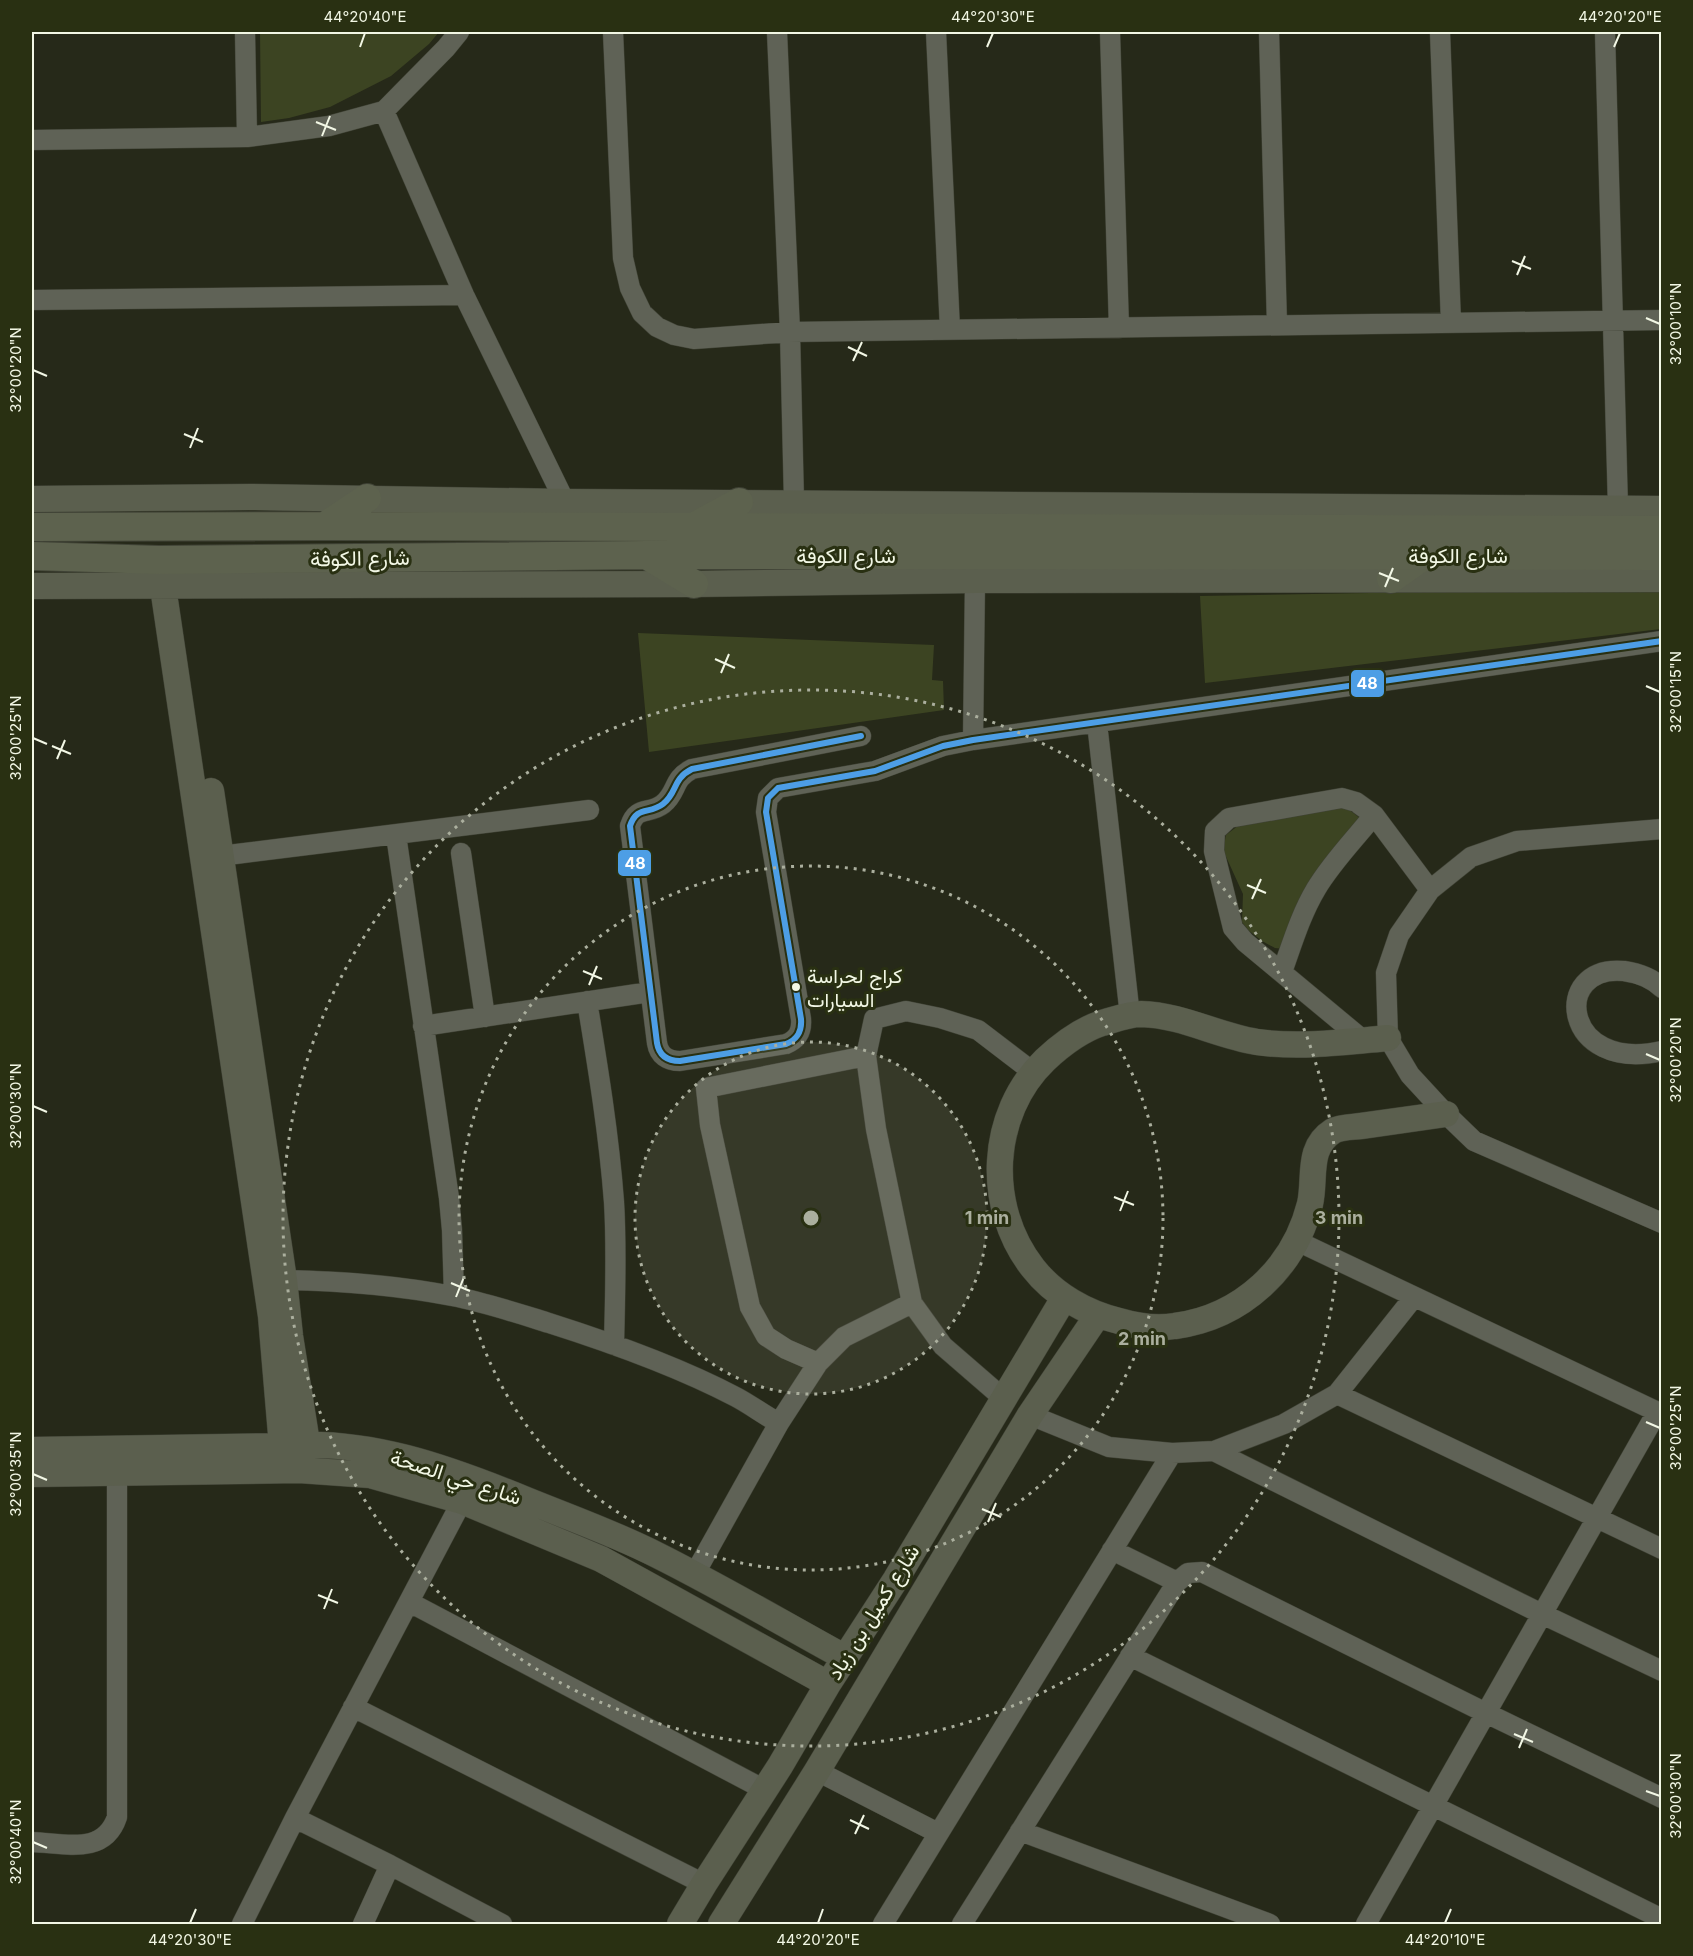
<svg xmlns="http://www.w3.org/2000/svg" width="1693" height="1956" font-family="Inter,Vazirmatn,sans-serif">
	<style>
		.green { fill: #3c4422 }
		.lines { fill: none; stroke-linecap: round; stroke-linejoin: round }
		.minor-casing { stroke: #404336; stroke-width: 21 }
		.major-casing { stroke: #404336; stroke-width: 27 }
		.highway-casing { stroke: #404336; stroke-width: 30 }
		.minor { stroke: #5f6256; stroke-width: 20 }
		.major { stroke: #5b5f4e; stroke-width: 26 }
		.highway { stroke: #5d624e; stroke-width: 28 }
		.bus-1-casing { stroke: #293012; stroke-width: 10 }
		.bus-1 { stroke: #4d9ee5; stroke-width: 6 }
		.ticks { fill: none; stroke: #f2f7e5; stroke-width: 2 }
		.ring { fill: none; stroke: #abaf9e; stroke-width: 3; stroke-dasharray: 3 6 }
		.bus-dot { fill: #f2f7e5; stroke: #293012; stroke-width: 2 }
		.labels { text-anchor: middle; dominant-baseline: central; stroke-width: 6; stroke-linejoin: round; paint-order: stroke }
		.bus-label { font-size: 20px; fill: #f2f7e5; stroke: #293012; text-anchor: start }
		.street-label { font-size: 21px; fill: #f2f7e5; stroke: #293012 }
		.centre { fill: #abaf9e; stroke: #293012; stroke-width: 3 }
		.ring-label { font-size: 18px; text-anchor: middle; font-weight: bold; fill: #abaf9e; stroke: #293012; stroke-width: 6; stroke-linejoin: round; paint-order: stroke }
		.line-badge { stroke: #293012; stroke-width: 2 }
		.badge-label { font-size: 16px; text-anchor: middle; font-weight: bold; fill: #fff }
		.neatline { fill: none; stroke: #f2f7e5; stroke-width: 2 }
		.ticks-label { font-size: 15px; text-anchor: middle; fill: #f2f7e5 }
	</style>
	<rect width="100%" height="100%" fill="#262919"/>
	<path class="green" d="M260,32H439L429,44L391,76L330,107L289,118L261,122Z
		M1661,588V629L1205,683L1200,596Z
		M638,633L934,645L932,680L943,681L944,710L649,752Z
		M1343,805L1361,819L1284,949L1275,948L1262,941L1248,930L1242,922L1243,894L1223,850L1226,835L1239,825Z"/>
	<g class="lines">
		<defs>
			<path id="minor" d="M245,32L247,137
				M613,32L623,258L630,288L642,313L657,327L674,335L694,339L790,332L1662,320
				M777,32L790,332L794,502
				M936,32L950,330
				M1110,32L1119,328
				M1269,32L1277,325
				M1440,32L1451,323
				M1605,32L1618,508
				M384,111L464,295L565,502
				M32,140L247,137L329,126L384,111L446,48L459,32
				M32,300L464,295
				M1097,723L1130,1016
				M861,736L692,769C672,779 678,792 663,804C649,815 637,805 630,826L657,1043C659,1055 667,1061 680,1061L786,1044C798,1039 802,1031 801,1019L766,812L768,798L778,788L875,771L943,746L973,740L1662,641
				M973,740L975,580
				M1662,829L1517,841L1471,857L1430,890L1399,935L1386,973L1388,1038L1410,1075L1446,1114L1474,1141L1662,1223
				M396,835L449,1198L452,1230L454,1296
				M461,853L485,1017
				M220,856L589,810
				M1282,972C1292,944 1301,914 1316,889C1332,862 1355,839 1374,815
				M1662,988C1652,978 1638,973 1624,971C1550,964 1562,1074 1662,1051
				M587,1001C598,1068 609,1135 614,1202C617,1250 615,1297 614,1345
				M423,1026L650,992
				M1363,1040L1245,942L1233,928L1214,851L1215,831L1229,818L1342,798L1356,802L1374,815L1430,890
				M1297,1241L1662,1414
				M284,1280C340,1281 396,1285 452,1296C484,1302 517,1313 549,1323C612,1343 677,1366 736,1397C751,1405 764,1415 779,1423
				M818,1363L786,1349L766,1336L750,1307L710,1125L706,1088L866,1056
				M1337,1394L1662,1549
				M1003,1398L943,1346L912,1303L876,1129L866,1056L874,1019L906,1011L940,1018L978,1030L1033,1072
				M1030,1415L1109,1447L1172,1453L1214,1451L1284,1424L1337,1394L1414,1297
				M1214,1451L1542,1614L1662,1671
				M1112,1550L1177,1582
				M694,1575L779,1423L818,1363L844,1337L912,1303
				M409,1602L765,1790
				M1130,1656L1662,1919
				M353,1707L704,1884
				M817,1771L938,1833
				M295,1818L390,1865L502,1924
				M1020,1831L1270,1924
				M32,1842C64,1843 104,1856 117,1817V1474
				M242,1924L295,1818L462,1501
				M363,1924L390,1865
				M883,1924L1172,1453
				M962,1924L1177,1582L1188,1573L1202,1572L1486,1713L1662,1798
				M1366,1924L1657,1412"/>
			<path id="major" d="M32,499L249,497L565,502L1662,509
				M32,586L694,584L975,580L1662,579
				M163,587L271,1316L282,1446
				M211,791L284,1280L290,1336L307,1443
				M1388,1038C1345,1042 1300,1048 1257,1042C1218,1036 1182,1015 1141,1014C1129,1014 1113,1020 1102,1023C1081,1030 1061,1045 1045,1060C989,1114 985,1207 1033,1268C1054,1295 1086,1313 1119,1321C1136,1326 1157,1329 1175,1326C1242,1317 1294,1268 1310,1204C1316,1178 1306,1148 1333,1131C1340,1127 1353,1127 1361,1126C1389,1122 1417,1118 1446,1114
				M32,1450L282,1446C366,1438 448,1468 524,1499C568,1517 614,1533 657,1555C721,1587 782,1623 844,1657
				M32,1474L299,1470L370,1475L462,1501L601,1559L828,1684
				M680,1924L704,1884L780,1766L828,1684L896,1579L1064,1298
				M721,1924L817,1771L1030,1415L1097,1316"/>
			<path id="highway" d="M325,526L367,498
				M32,527L325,526L1662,530
				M693,527L739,502
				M32,556L159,560L646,555L1662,556
				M648,556L694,584
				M1391,579L1425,555"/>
		</defs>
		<use href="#minor" class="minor-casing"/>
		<use href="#major" class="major-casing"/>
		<use href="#highway" class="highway-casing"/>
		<use href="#minor" class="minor"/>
		<use href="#major" class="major"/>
		<use href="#highway" class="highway"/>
		<defs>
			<path id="bus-1" d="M861,736L692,769C672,779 678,792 663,804C649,815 637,805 630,826L657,1043C659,1055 667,1061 680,1061L786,1044C798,1039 802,1031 801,1019L766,812L768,798L778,788L875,771L943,746L973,740L1662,641"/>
		</defs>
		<use href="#bus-1" class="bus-1-casing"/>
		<use href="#bus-1" class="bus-1"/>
	</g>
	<path class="ticks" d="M360,47L365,33M987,47L993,33M1614,47L1620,33M316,122L336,130M322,136L330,116M1512,261L1531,269M1517,275L1525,256M1646,318L1660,324M848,347L867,356M853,361L862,342M33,370L47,376M184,434L203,442M190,448L198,428M1379,573L1399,581M1385,587L1393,568M715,659L735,668M721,673L729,654M1646,686L1660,692M33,738L47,744M52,746L71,754M57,759L65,740M1247,885L1266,893M1252,899L1261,879M583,971L602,979M589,985L597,966M1646,1054L1660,1060M33,1106L47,1112M1114,1197L1134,1205M1120,1211L1128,1191M451,1283L470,1291M456,1297L464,1277M1646,1422L1660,1428M33,1474L47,1480M982,1509L1001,1517M988,1522L996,1503M318,1595L338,1603M324,1609L332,1589M1514,1734L1533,1742M1519,1748L1527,1729M1646,1791L1660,1796M850,1820L869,1829M855,1834L864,1815M33,1842L47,1848M190,1923L196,1909M818,1923L823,1909M1445,1923L1451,1909"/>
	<circle cx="811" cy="1218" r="176" fill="#abaf9e" fill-opacity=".12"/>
	<g class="ring">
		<circle cx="811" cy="1218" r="176"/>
		<circle cx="811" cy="1218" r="352"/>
		<circle cx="811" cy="1218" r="528"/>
	</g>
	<circle class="bus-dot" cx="796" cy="987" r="5"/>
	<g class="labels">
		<g class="bus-label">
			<text x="807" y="976">كراج لحراسة<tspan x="807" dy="24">السيارات</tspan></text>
		</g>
		<g class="street-label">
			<text x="846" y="555">شارع الكوفة</text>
			<text x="1458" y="555">شارع الكوفة</text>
			<text transform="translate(360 558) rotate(-1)">شارع الكوفة</text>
			<text transform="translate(456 1477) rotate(18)">شارع حي الصحة</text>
			<text transform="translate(873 1612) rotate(-58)">شارع كميل بن زياد</text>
		</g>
	</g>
	<circle cx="811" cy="1218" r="9" class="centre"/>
	<g class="ring-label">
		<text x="987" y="1224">1 min</text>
		<text x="1339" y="1224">3 min</text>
		<text x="1142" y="1345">2 min</text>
	</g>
	<g class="line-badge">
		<rect x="1350" y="669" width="35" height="29" rx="6" fill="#4d9ee5"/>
		<rect x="617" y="849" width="35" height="28" rx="6" fill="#4d9ee5"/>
	</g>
	<g class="badge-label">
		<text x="1367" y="689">48</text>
		<text x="635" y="869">48</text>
	</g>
	<rect width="1693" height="1956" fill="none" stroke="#293012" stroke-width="66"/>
	<rect x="33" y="33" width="1627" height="1890" class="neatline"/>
	<g class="ticks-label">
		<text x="365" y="22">44°20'40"E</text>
		<text x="993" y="22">44°20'30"E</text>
		<text x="1620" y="22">44°20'20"E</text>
		<text transform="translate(1676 324) rotate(-90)" y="5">32°00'10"N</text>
		<text transform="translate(16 370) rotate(-90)" y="5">32°00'20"N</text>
		<text transform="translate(1676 692) rotate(-90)" y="5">32°00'15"N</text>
		<text transform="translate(16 738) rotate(-90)" y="5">32°00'25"N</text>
		<text transform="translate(1676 1060) rotate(-90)" y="5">32°00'20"N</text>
		<text transform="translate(16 1106) rotate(-90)" y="5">32°00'30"N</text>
		<text transform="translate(1676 1428) rotate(-90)" y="5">32°00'25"N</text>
		<text transform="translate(16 1474) rotate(-90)" y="5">32°00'35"N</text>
		<text transform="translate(1676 1796) rotate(-90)" y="5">32°00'30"N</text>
		<text transform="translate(16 1842) rotate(-90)" y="5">32°00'40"N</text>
		<text x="190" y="1945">44°20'30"E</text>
		<text x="818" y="1945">44°20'20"E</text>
		<text x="1445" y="1945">44°20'10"E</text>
	</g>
</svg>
